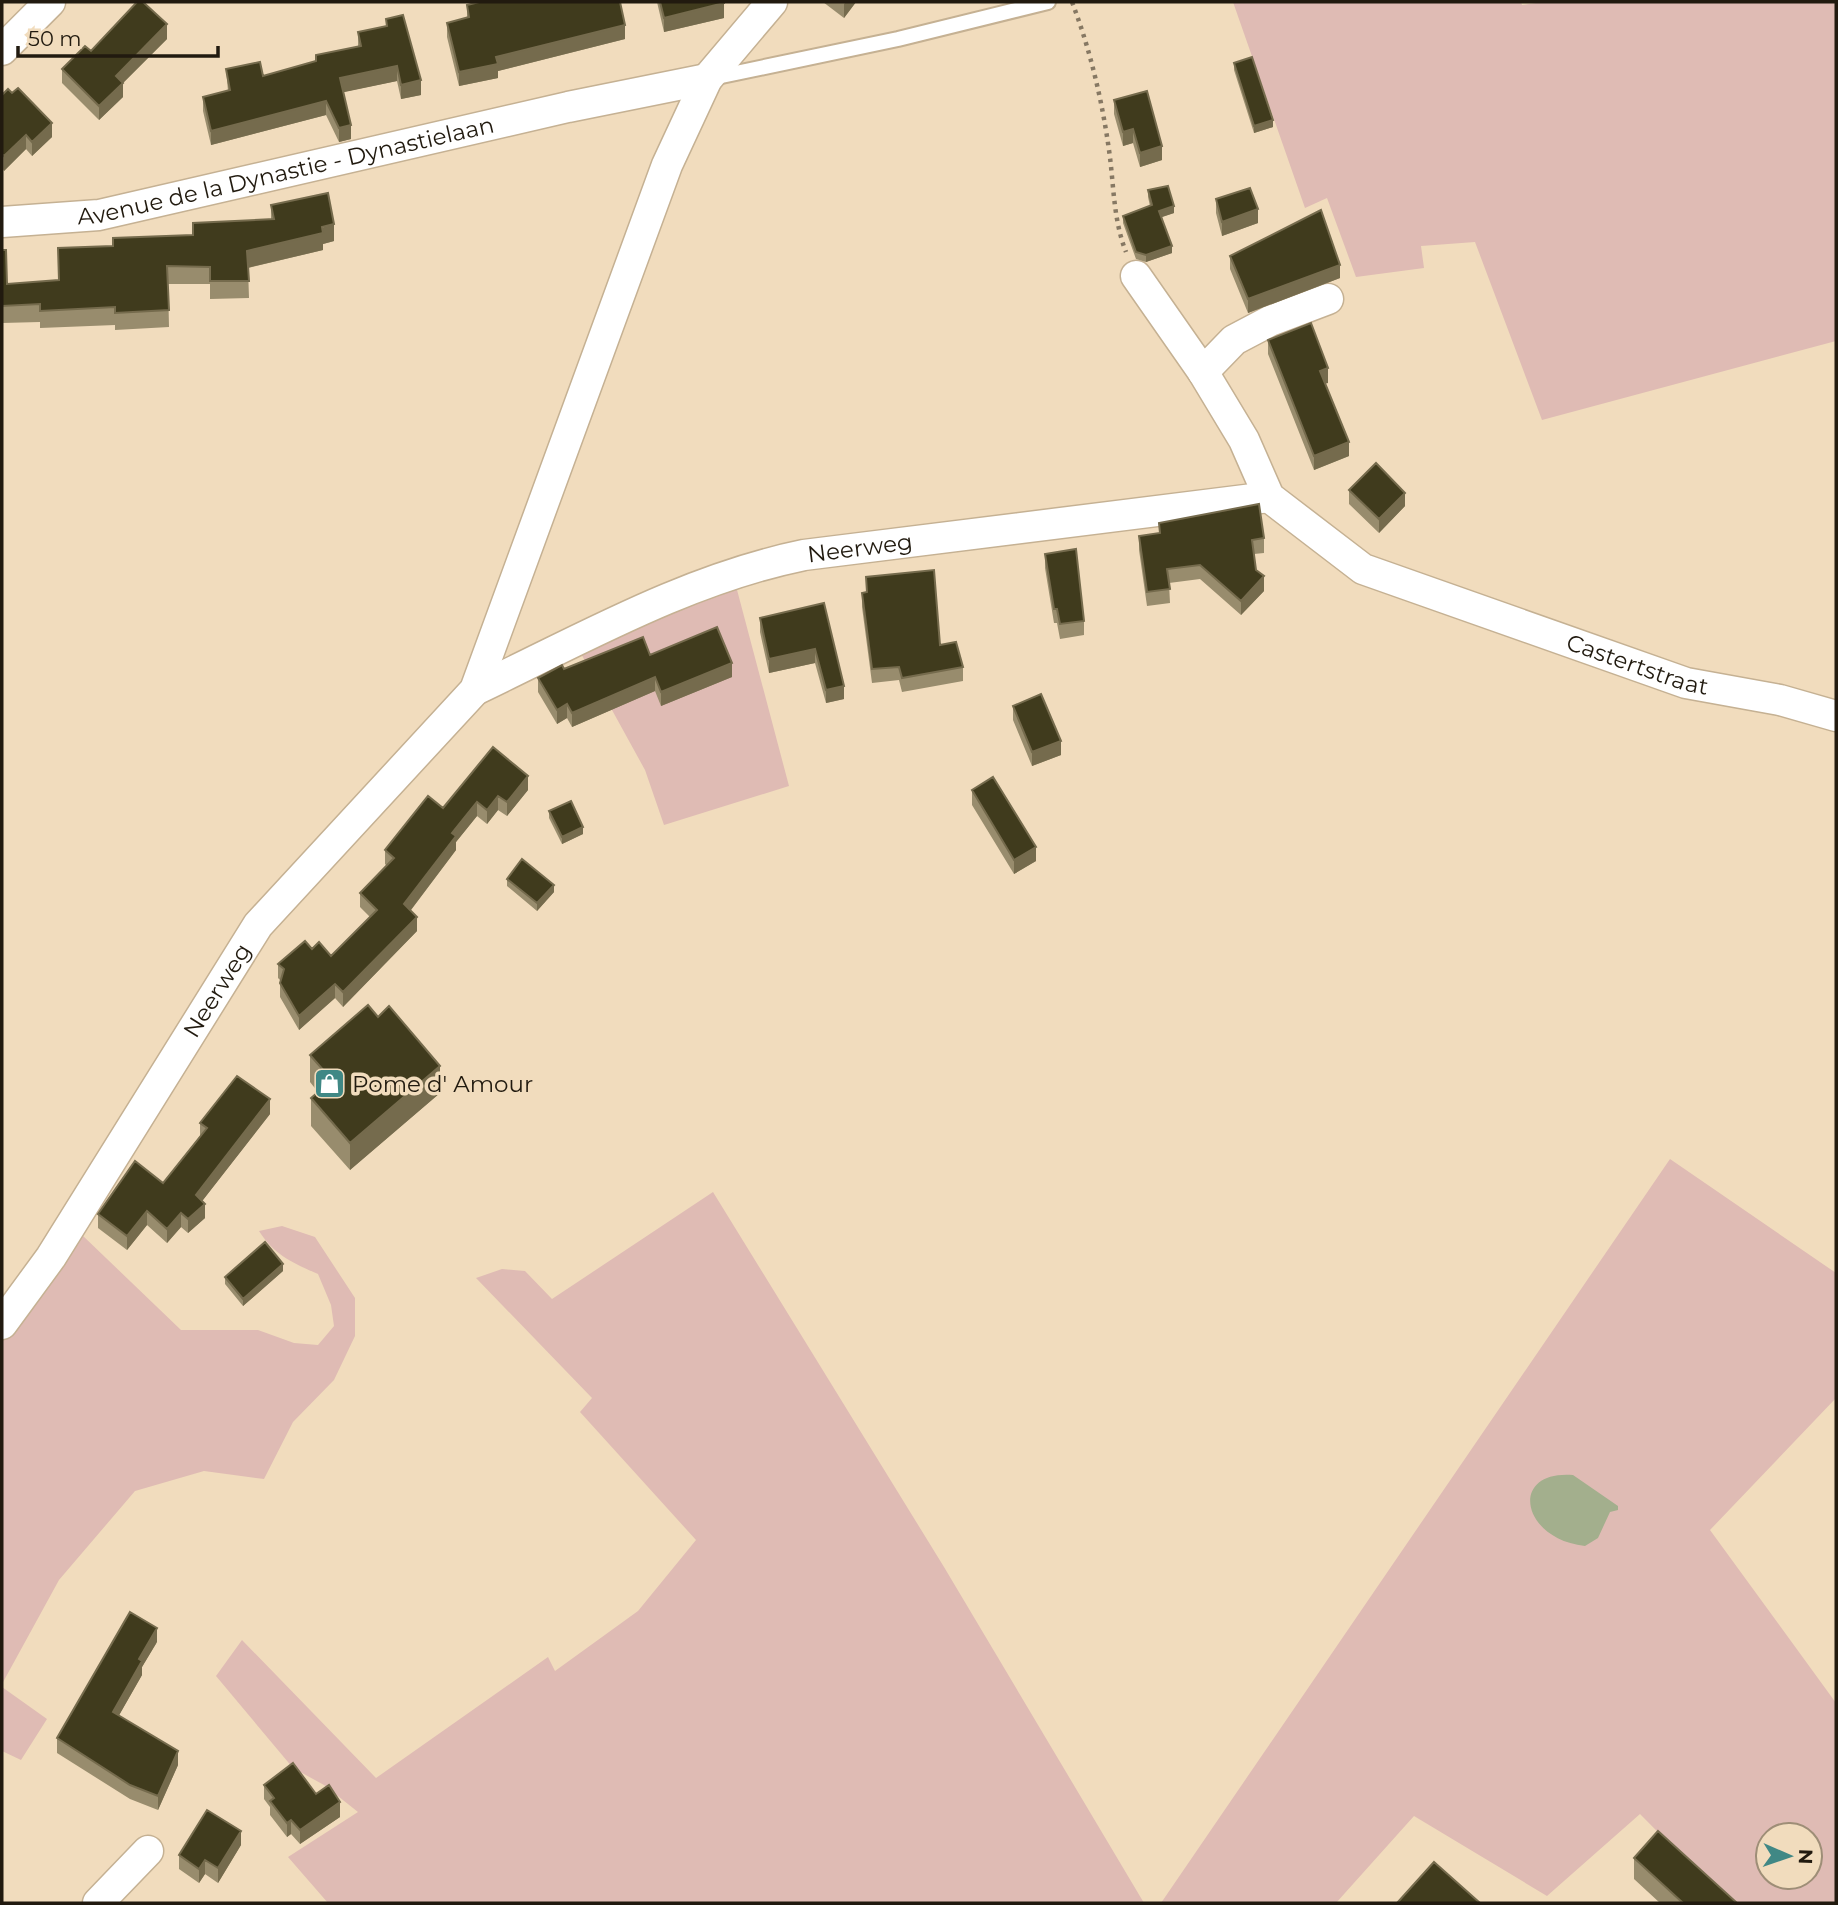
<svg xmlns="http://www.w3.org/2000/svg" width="1838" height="1905" font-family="Montserrat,sans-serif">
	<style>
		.green { fill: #dfbbb4; fill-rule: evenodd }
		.water { fill: #a3af8d }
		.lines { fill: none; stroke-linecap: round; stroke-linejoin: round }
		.lane-casing { stroke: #c5b193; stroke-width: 18 }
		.street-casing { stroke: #c5b193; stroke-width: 33 }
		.path { stroke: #867863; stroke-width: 4.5; stroke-dasharray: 3.5 5; stroke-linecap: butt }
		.lane { stroke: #fff; stroke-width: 14 }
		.street { stroke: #fff; stroke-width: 30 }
		.wall { fill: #988c6d }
		.shaded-wall { fill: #756b4d }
		.building { fill: #403b1d; stroke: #756b4d; stroke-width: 2 }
		.labels { text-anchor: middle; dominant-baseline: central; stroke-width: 7; stroke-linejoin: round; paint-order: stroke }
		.street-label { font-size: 23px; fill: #211a0f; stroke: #f1dcbd }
		.poi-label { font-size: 23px; fill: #211a0f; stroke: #f1dcbd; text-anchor: start }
	</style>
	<rect width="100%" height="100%" fill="#f1dcbd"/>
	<path class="green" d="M1233,2H1521L1522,5L1543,2H1836V341L1542,420L1475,242L1421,246L1424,268L1356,277L1327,198L1305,208Z
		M736,586L789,786L664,825L645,770L579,650Z
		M1670,1159L1836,1273V1398L1710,1530L1836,1703V1903H1728L1640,1814L1547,1896L1414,1816L1336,1903H1161ZM1768,1835H1810V1877H1768Z
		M713,1192L944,1567L1144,1903H328L288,1857L358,1812L324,1785L293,1768L216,1676L242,1640L376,1778L548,1657L555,1671L638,1611L696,1540L580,1412L592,1398L476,1278L502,1269L525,1271L552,1299Z
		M282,1226L315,1237L355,1298V1336L334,1380L293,1422L264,1479L204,1471L135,1491L59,1580L2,1684V1341L81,1234L181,1330H258L294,1343L318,1345L334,1326L331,1305L318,1274C293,1263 274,1255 259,1231Z
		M2,1687L47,1719L21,1760L2,1751Z"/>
	<path class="water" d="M1573,1475L1618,1506V1510L1610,1512L1598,1538L1585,1546C1521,1539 1508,1470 1573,1475Z"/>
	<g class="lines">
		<defs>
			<path id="lane" d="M712,78L898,39L1048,2"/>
			<g id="street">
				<path d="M2,50L50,2"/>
				<path id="s1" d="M2,222L99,215L568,107L707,79"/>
				<path id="s2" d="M1136,276L1203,372L1244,440L1269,497L1363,569L1686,683L1780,700L1836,716"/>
				<path d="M1203,372L1234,340L1270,321L1328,299"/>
				<path id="s3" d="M475,690C582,639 687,579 804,555L1269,497"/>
				<path id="s4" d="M2,1324L51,1257L258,925L475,690L667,165L707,79L772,2"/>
				<path d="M98,1903L148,1851"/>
			</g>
		</defs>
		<use href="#lane" class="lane-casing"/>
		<use href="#street" class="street-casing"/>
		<path class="path" d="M1072,2C1090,49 1102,100 1109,150C1114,185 1113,219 1126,252"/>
		<use href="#lane" class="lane"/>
		<use href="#street" class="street"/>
	</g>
	<path class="wall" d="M479,2H625L620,3L625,39L498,71V78L459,86L447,37V23L467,18V5Z
		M657,2H724V18L664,32Z
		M823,2H856L844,18Z
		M386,19L421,95L401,99L397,81L343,92L351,139L339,142L326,115L211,145L203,111V97L228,91L226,69L263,76L316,61L358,46V32L386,26Z
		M167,39L123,83V97L99,120L62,83V69L91,51Z
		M1234,63L1273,127L1254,133L1234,70Z
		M12,93L52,137L32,156L26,149L4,171L2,168V95Z
		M1114,100L1162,160L1140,167L1133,143L1123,146L1114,114Z
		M1148,190L1174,213L1162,217L1172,253L1146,262L1136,259L1123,223V216L1150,206L1148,197Z
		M1216,199L1258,223L1222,236L1216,213Z
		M271,205L334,241L323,244V250L248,268L249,298L210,299V284H168L169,327L115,330V325L40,328V322L2,323V250L7,284L59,280L113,246L193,235L271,219Z
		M1230,256L1340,278L1248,313L1230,269Z
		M1268,340L1328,383H1325L1349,456L1314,470L1268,354Z
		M1349,490L1405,506L1379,533L1349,504Z
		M1159,523L1264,538V553L1254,554L1256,570L1264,591L1241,615L1200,579L1169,583L1170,603L1147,606L1139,550V536L1159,533Z
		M1045,554L1084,621V635L1060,639L1057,623H1054L1045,568Z
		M866,577L940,645L963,667V681L902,692L899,680L872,683L862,607V593L866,592Z
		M824,603L844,699L826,703L815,663L769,673L760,632V618Z
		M650,655L732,677L661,706L655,691L572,727L567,718L557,724L538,692V678L564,669Z
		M1013,706L1061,755L1032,766L1013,720Z
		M528,790L507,816L498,810L487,824L477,816L456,842V850L411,910L417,931L343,1007L335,998L299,1030L280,997V980L278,978V964L312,949L331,956L370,917L360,907V893L387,866L385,864V850L443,808Z
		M972,790L1036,861L1014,874L972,805Z
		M549,811L583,834L562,844L549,818Z
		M507,879L554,892L537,911L507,886Z
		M310,1055L440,1093L350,1170L311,1126V1098L318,1092L310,1082Z
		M270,1114L202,1201L205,1218L188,1233L181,1227L167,1243L147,1225L127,1250L98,1228V1214L163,1183L200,1136V1123Z
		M283,1271L243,1306L225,1284V1277Z
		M157,1642L142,1667V1675L119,1715L178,1765L158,1810L130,1799L57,1753V1738Z
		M264,1785L316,1794L340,1817L300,1844L291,1834L287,1837L270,1815V1807L264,1799Z
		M241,1845L218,1883L205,1874L199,1883L179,1869V1855Z
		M1634,1858L1737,1903H1660L1634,1879Z"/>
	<path class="shaded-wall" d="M846,2H856L844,18V4Z
		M724,3V18L664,32V18Z
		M167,24V39L121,85L123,83V97L99,120V106L116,76Z
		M625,25V39L498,71V78L459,86V72L496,57Z
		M397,66V81L340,93V78Z
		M421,80V95L401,99V85Z
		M326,101V115L211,145V131Z
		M1273,120V127L1254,133V126Z
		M52,123V137L32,156V142Z
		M351,125V139L339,142V128Z
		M1133,129V143L1123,146V132Z
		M26,135V149L4,171V156Z
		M1162,146V160L1140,167V153Z
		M1174,206V213L1159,218V211Z
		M1258,209V223L1222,236V222Z
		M334,224V241L323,244V250L247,268V251Z
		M1172,246V253L1146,262V255Z
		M1340,265V278L1248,313V299Z
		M1328,368V383L1320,385V371Z
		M1349,442V456L1314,470V456Z
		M1405,493V506L1379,533V519Z
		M1264,576V591L1241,615V601Z
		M815,649V663L769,673V659Z
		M732,663V677L661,706V692Z
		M655,677V691L572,727V713Z
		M844,686V699L826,703V690Z
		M567,704V718L557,724V710Z
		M1061,741V755L1032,766V752Z
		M528,776V790L507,816V802Z
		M498,796V810L487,824V810Z
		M477,802V816L456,842V850L404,919V904L452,833Z
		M583,827V834L562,844V837Z
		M1036,847V861L1014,874V860Z
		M554,885V892L537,911V903Z
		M417,917V931L343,1007V992Z
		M335,984V998L299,1030V1016Z
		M440,1066V1093L350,1170V1143Z
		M270,1099V1114L196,1209V1195Z
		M205,1204V1218L188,1233V1219Z
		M147,1211V1225L127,1250V1236Z
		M181,1213V1227L167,1243V1229Z
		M283,1264V1271L243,1306V1299Z
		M157,1628V1642L142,1667V1675L113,1726V1712L139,1659Z
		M178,1751V1765L158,1810V1796Z
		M340,1802V1817L300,1844V1830Z
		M291,1820V1834L287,1837V1823Z
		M241,1831V1845L218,1883V1868Z
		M205,1860V1874L199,1883V1869Z"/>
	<path class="building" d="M137,2H143L167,24L116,76L123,83L99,106L62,69L85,46L91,51Z
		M479,2H620L625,25L496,57L498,64L459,72L447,23L469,17L467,5Z
		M660,2H724V3L664,18Z
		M403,15L421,80L401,85L397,66L340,78L351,125L339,128L326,101L211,131L203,97L230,90L226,69L260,62L263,76L316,61V55L361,46L358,32L387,26L386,19Z
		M1252,57L1273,120L1254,126L1234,63Z
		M18,88L52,123L32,142L26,135L4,156L2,154V95L8,89L12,93Z
		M1147,91L1162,146L1140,153L1133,129L1123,132L1114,100Z
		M1168,186L1174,206L1159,211L1172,246L1146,255L1136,252L1123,216L1152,205L1148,190Z
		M1250,188L1258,209L1222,222L1216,199Z
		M328,193L334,224L322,227L323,233L247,251L249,281H210V267L167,266L169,310L115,313V307L40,311V304L2,306V250H6L7,284L59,280L58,248L113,246V238L193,235V223L274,219L271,205Z
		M1321,210L1340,265L1248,299L1230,256Z
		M1311,323L1328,368L1320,371L1349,442L1314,456L1268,340Z
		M1376,463L1405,493L1379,519L1349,490Z
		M1259,504L1264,538L1252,540L1256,570L1264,576L1241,601L1200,565L1167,569L1170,589L1147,592L1139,536L1160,533L1159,523Z
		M1076,549L1084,621L1060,624L1057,609H1054L1045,554Z
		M934,570L940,645L956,642L963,667L902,678L899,667L872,669L862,593L867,592L866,577Z
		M824,603L844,686L826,690L815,649L769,659L760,618Z
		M717,627L732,663L661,692L655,677L572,713L567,704L557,710L538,678L562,665L564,669L643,637L650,655Z
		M1041,694L1061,741L1032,752L1013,706Z
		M493,747L528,776L507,802L498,796L487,810L477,802L452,833L456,836L404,904L417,917L343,992L335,984L299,1016L280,983L284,969L278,964L305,941L312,949L319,942L331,956L377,910L360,893L394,858L385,850L428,796L443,808Z
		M993,777L1036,847L1014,860L972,790Z
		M571,801L583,827L562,837L549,811Z
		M522,859L554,885L537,903L507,879Z
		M368,1005L378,1017L389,1006L440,1066L350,1143L311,1098L332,1080L310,1055Z
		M237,1076L270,1099L196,1195L205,1204L188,1219L181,1213L167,1229L147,1211L127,1236L98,1214L135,1161L163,1183L207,1128L200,1123Z
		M265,1242L283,1264L243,1299L225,1277Z
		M130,1612L157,1628L139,1659L142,1661L113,1712L178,1751L158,1796L130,1785L57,1738Z
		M293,1763L316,1794L329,1785L340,1802L300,1830L291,1820L287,1823L270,1801L274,1798L264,1785Z
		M207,1810L241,1831L218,1868L205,1860L199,1869L179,1855Z
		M1658,1831L1737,1903H1683L1634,1858Z
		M1434,1862L1480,1903H1397Z"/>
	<defs>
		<symbol id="shop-square" viewBox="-11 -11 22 22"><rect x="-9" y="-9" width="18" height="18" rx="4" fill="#408885" stroke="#f1dcbd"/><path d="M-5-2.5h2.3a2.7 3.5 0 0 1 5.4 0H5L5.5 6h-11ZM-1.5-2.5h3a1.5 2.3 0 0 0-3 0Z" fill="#fff"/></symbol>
	</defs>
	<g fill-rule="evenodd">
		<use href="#shop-square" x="312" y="1066" width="35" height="35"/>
	</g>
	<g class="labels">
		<g class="street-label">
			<text stroke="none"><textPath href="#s1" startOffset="289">Avenue de la Dynastie - Dynastielaan</textPath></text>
			<text stroke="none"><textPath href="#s3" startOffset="413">Neerweg</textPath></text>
			<text stroke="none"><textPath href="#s2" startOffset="668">Castertstraat</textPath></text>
			<text stroke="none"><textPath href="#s4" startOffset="397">Neerweg</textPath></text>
		</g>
		<g class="poi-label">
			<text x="352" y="1084">Pome d' Amour</text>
		</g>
	</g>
	<rect width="1838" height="1905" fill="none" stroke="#211a0f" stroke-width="7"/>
	<g transform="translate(1789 1856) rotate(92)"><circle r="33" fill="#f1dcbd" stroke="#9e8e77" stroke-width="2"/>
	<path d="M0-5L12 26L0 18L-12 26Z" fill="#408885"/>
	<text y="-10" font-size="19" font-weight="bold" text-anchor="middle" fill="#211a0f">N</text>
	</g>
	<path d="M18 46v10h200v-10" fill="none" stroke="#211a0f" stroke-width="3.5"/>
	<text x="28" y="46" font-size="21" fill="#211a0f" stroke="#f1dcbd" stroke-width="5" paint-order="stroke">50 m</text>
</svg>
